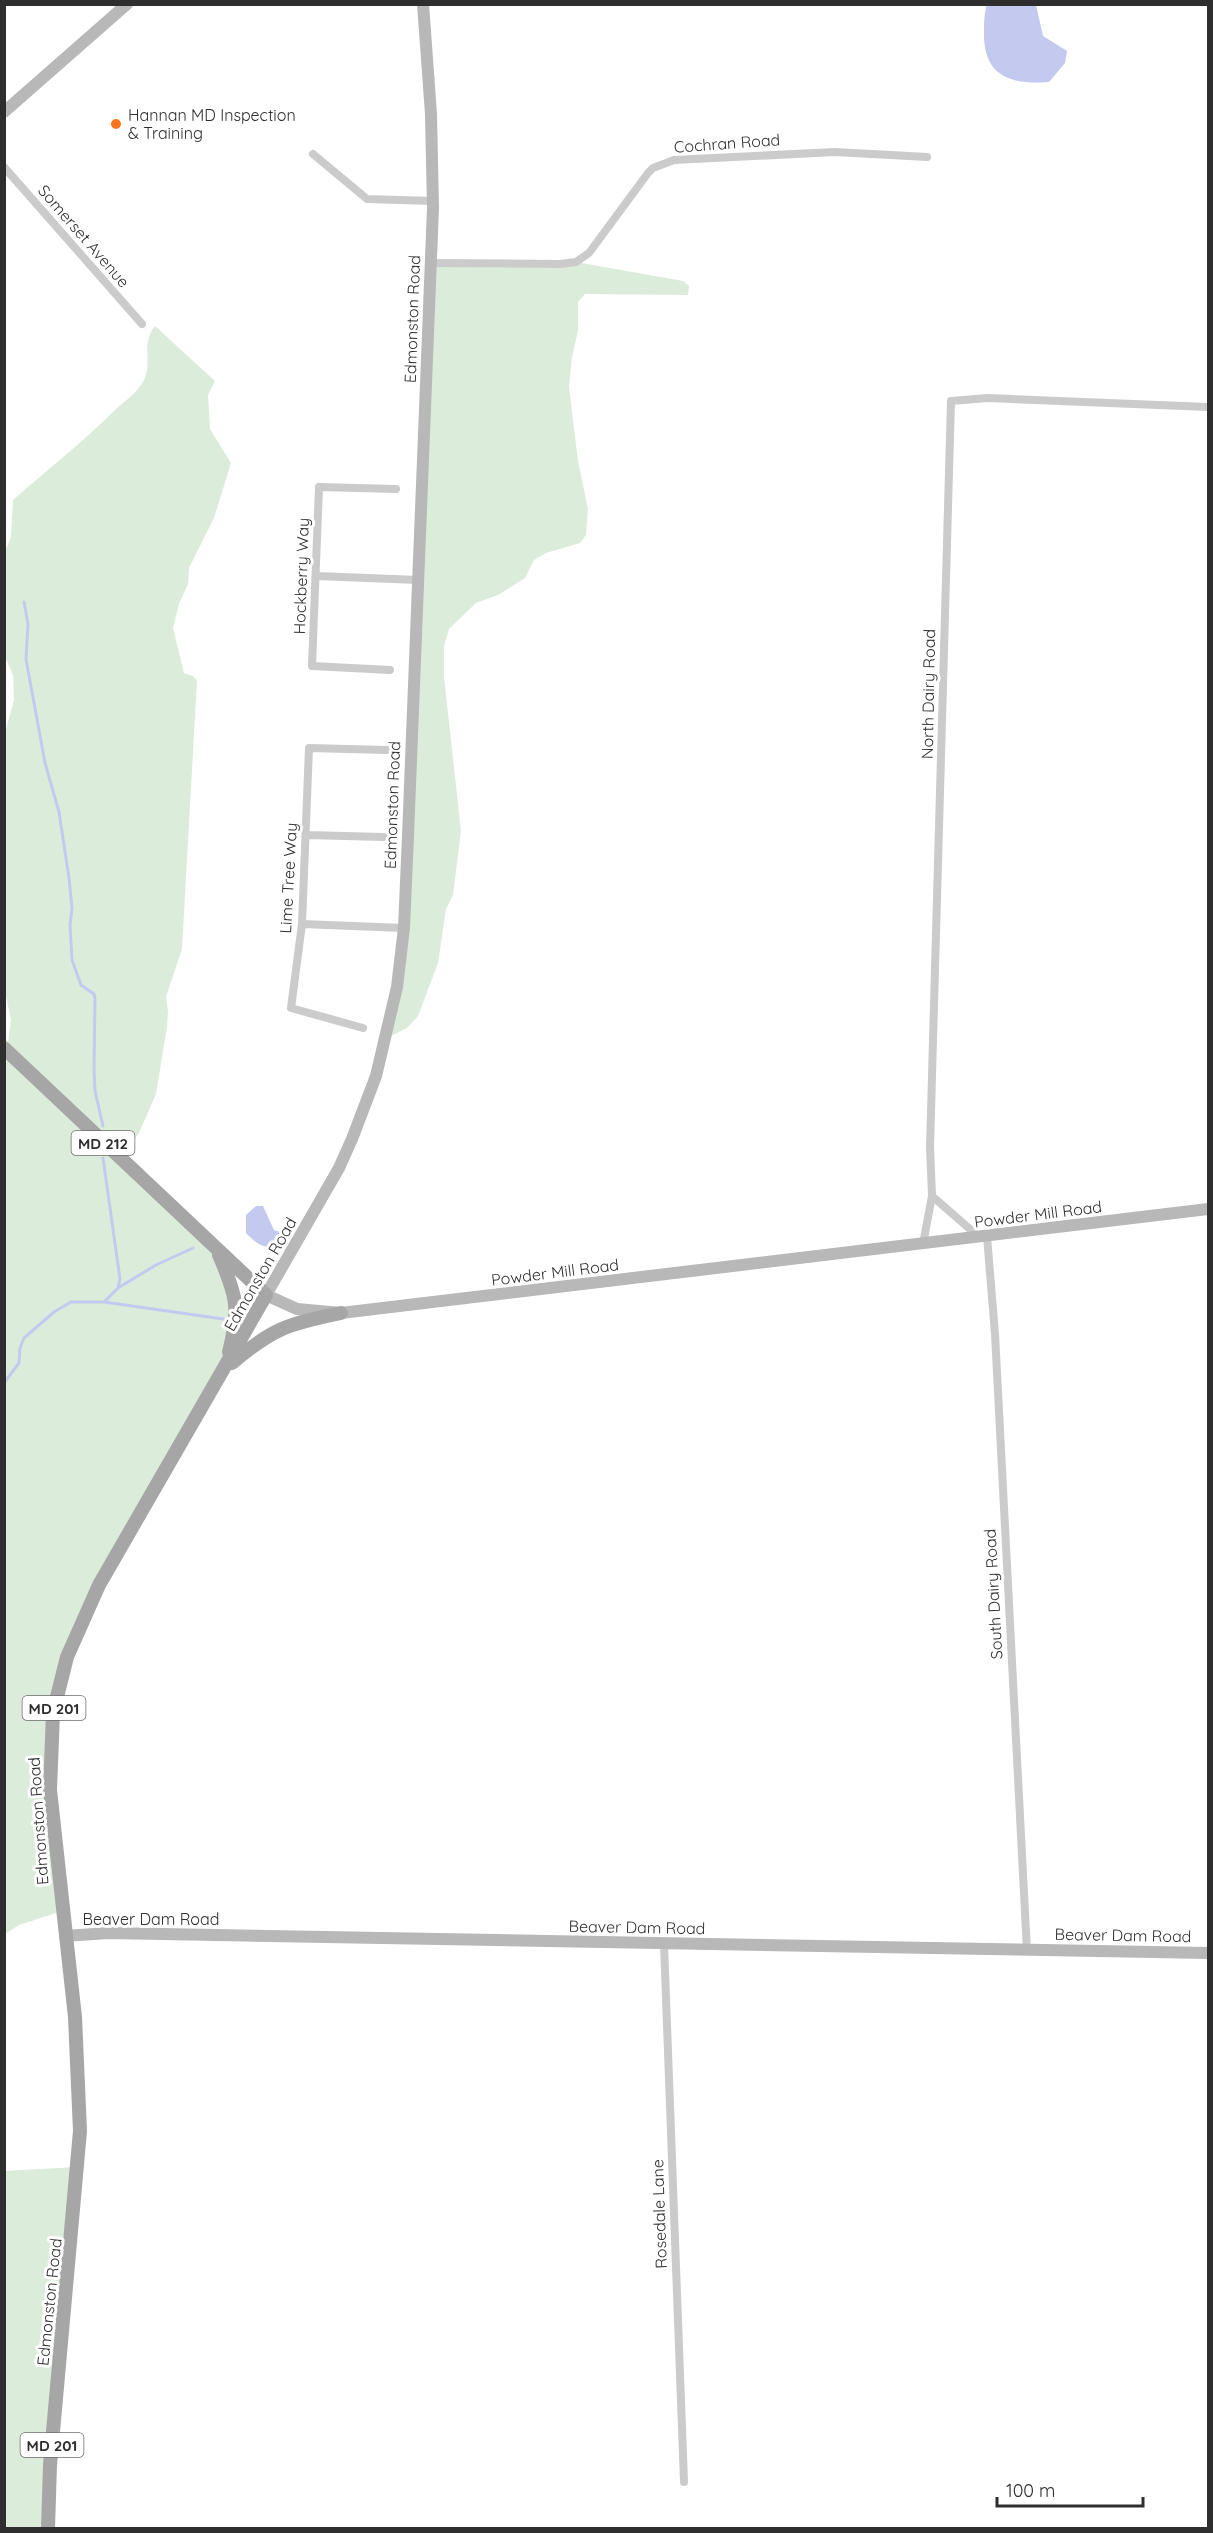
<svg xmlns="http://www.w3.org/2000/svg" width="1213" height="2533" font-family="Quicksand,sans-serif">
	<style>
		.green { fill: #dbedda }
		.water { fill: #c4caef }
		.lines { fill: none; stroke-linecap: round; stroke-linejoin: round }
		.stream { stroke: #c4caef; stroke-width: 3 }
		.street { stroke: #cbcbcb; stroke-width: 8 }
		.secondary { stroke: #b8b8b8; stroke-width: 12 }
		.primary { stroke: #a6a6a6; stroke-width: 14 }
		.poi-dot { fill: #f7751f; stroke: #fff; stroke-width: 2 }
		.labels { text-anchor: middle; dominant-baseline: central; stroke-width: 6; stroke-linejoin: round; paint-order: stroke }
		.shield { fill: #fff; stroke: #6d6d6d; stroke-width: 1.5 }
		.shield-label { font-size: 15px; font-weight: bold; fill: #2e2e2e }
		.poi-label { font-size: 16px; fill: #2e2e2e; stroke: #fff; text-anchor: start }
		.street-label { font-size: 16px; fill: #2e2e2e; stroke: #fff }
	</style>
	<rect width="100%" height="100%" fill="#fff"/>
	<path class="green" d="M576,262L683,281L689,286L688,295L585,294L578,302V331L572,357L569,387L578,461L588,509L586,535L580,543L546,553L534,560L525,578L498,595L476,603L449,629L444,646V677L461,831L453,895L446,909L438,963L418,1016L407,1028L387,1038L397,987L431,263Z
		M155,326L215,381L208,395L210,429L231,463L214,518L189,568L188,584L179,604L173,628L184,673L193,676L197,681L182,949L166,997L168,1011L167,1027L156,1094L139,1133L121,1159L217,1250L234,1295L225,1368L99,1585L53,1713L62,1911L19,1925L5,1934L4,1048L7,1050L11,1020L5,991L4,736L14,700L13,675L5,657L4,554L11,537L13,500C47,470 83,442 115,410C125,401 138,392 144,380C153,362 140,345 155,326Z
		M77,2167L48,2528H5L4,2171Z"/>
	<path class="water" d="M987,4L1036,5L1043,36L1067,51L1065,63L1049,82C1010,85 983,76 984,32C984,23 984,14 987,4Z
		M256,1206H263L274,1230L283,1233L270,1247C260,1247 253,1240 246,1233V1215Z"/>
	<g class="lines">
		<path class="stream" d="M24,602L28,624L26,659L45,763L59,812L69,878L72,908L70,925L72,960L81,985L94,994L95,999L94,1069L95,1091L103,1126
			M103,1158L120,1279L118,1288L104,1302
			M118,1288L156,1265L193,1248
			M4,1383L19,1363L20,1348L24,1338L54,1312L71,1302H104L230,1320"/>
		<path class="street" d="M313,154L367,199L432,201
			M4,167L142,324
			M431,263L560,264L576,262L589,253L648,173L653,168L674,160L835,152L927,157
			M316,576L418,580
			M390,670L312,666L319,487L396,489
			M306,835L384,837
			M302,924L404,928
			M363,1028L291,1008L302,924L309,748L387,750
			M932,1196L979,1237
			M987,1236L995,1334L1027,1951
			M923,1244L932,1196L930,1147L951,401L988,398L1208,407
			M664,1944L684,2482"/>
		<path class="secondary" d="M423,4L431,114L433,208L408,836L404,928L397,987L376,1076L352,1139L339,1168L266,1295L297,1309L341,1313L1208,1209
			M4,112L127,4
			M65,1936L108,1933L1208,1953"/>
		<path class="primary" d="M4,1048L266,1295L99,1585L67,1657L53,1713L50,1790L75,2017L80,2131L50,2465L48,2528
			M219,1255C237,1296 240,1309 229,1352
			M232,1363C273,1328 288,1324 341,1313"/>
	</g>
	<circle class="poi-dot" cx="116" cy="124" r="6"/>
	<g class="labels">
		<g class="shield">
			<rect x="71.5" y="1131" width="63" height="24" rx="4.5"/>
			<rect x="22.5" y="1696" width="63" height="24" rx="4.5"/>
			<rect x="20.5" y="2433" width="63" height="24" rx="4.5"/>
		</g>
		<g class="shield-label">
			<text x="103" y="1143">MD 212</text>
			<text x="54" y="1708">MD 201</text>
			<text x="52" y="2445">MD 201</text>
		</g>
		<g class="poi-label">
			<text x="128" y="115">Hannan MD Inspection<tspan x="128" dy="18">&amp; Training</tspan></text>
		</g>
		<g class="street-label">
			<text transform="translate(727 143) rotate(-4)">Cochran Road</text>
			<text transform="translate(84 236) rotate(49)">Somerset Avenue</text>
			<text transform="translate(412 319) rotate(-88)">Edmonston Road</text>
			<text transform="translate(301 576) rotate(-88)">Hockberry Way</text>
			<text transform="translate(928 694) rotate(-89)">North Dairy Road</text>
			<text transform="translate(392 805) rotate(-88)">Edmonston Road</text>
			<text transform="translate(288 878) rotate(-87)">Lime Tree Way</text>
			<text transform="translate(1038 1214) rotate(-7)">Powder Mill Road</text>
			<text transform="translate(555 1272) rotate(-7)">Powder Mill Road</text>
			<text transform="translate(260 1274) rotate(-60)">Edmonston Road</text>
			<text transform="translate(993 1594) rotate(-93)">South Dairy Road</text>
			<text transform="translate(38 1821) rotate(-94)">Edmonston Road</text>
			<text x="151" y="1919">Beaver Dam Road</text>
			<text transform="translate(637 1927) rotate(1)">Beaver Dam Road</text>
			<text transform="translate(1123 1935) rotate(1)">Beaver Dam Road</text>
			<text transform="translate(659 2214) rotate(-92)">Rosedale Lane</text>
			<text transform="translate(49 2302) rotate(-84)">Edmonston Road</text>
		</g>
	</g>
	<rect width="1213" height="2533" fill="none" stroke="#2e2e2e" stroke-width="12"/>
	<path d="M997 2497v9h146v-9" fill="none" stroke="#2e2e2e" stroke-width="3"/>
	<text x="1006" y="2497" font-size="18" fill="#2e2e2e" stroke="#ffffff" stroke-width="4.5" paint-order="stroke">100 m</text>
</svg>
